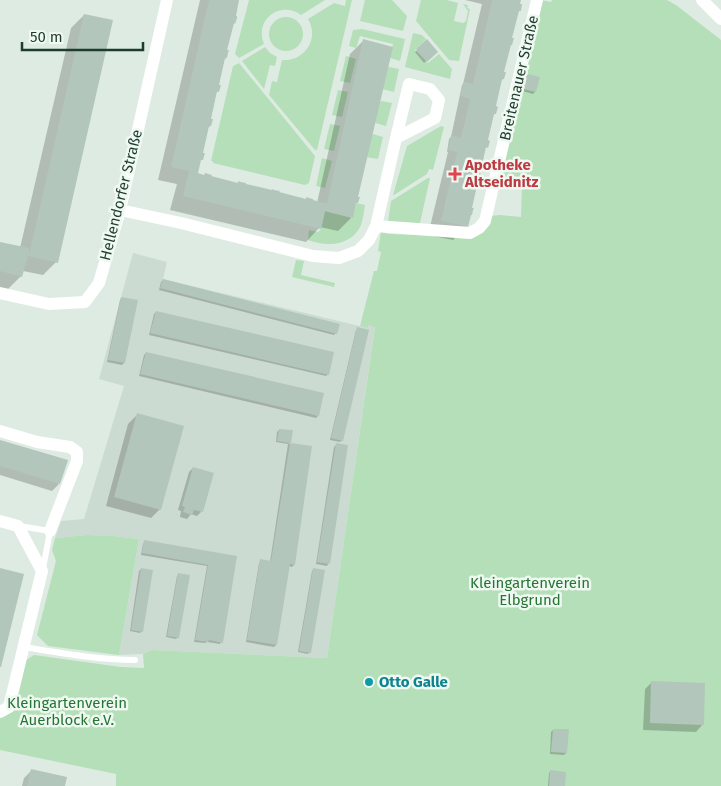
<svg xmlns="http://www.w3.org/2000/svg" width="721" height="786" font-family="'Fira Sans',sans-serif">
	<style>
		.built { fill: #ccdbd1 }
		.green { fill: #b5dfb8 }
		.shadow { fill: #0003 }
		.building { fill: #b3c6bb }
		.lines { fill: none; stroke-linecap: round; stroke-linejoin: round }
		.service { stroke: #fff; stroke-width: 6 }
		.minor { stroke: #fff; stroke-width: 12 }
		.health-dot { fill: #e0444e; stroke: #eff8f1; stroke-width: 2 }
		.culture-dot { fill: #0f9aa8; stroke: #eff8f1; stroke-width: 2 }
		.labels { text-anchor: middle; dominant-baseline: central; stroke-width: 5; stroke-linejoin: round; paint-order: stroke }
		.street-label { font-size: 15px; fill: #1e3c2e; stroke: #eff8f1 }
		.health-label { font-size: 15px; font-weight: bold; fill: #be3a42; stroke: #eff8f1; text-anchor: start }
		.park-label { font-size: 15px; fill: #257634; stroke: #eff8f1 }
		.culture-label { font-size: 15px; font-weight: bold; fill: #0d838f; stroke: #eff8f1; text-anchor: start }
	</style>
	<rect width="100%" height="100%" fill="#deebe3"/>
	<path class="built" d="M133,253L167,262L163,279L368,328L369,325L375,326L327,658L152,650L143,654L119,655L139,539L113,536L87,535L55,538L61,521L84,519L124,386L99,379Z"/>
	<path class="green" d="M249,0H325L301,15C280,0 254,20 264,44L239,58L235,54Z
		M346,0H352L317,150H315L269,95L272,81L277,82L282,60C304,62 320,39 308,19L334,3L345,6Z
		M365,0H392L407,16L403,31L360,21Z
		M421,0H447L458,3L454,21L463,23L466,21L468,11L463,4L468,5L467,8L470,9L459,61L449,60L416,21Z
		M541,0L551,2L552,0H667L676,5L721,40V786H116V774L0,750V718L25,661L34,655L121,667L144,668L143,654L152,650L327,658L375,327L369,325L368,328L360,326L374,271H377L381,252L378,251L381,232L389,234L472,237L490,216L500,215L521,217L522,185L499,179Z
		M269 34a17 17 0 1 1 34 0a17 17 0 1 1-34 0Z
		M362,29L405,39L400,61L390,58L393,44L360,36L356,48L349,46L353,30Z
		M413,33L422,35L426,39L415,50L428,63L439,54L452,69L450,79L405,67Z
		M265,47L270,53L277,57L275,66L270,65L264,89L242,61Z
		M346,56L356,59L350,83L340,81Z
		M239,63L315,156L309,183L305,185L213,163V161H211L233,66Z
		M389,67L399,69L394,92L382,89L387,68Z
		M338,90L348,92L342,117L332,115Z
		M382,101L392,103L386,126L375,123L379,102Z
		M330,124L340,126L334,151L324,149Z
		M441,126L444,127L433,170L429,169L427,174L394,195H393L407,146Z
		M373,134L383,137L378,159L366,157L371,136Z
		M322,158L332,161L325,188L316,186Z
		M428,178H430L420,223L388,222L391,201Z
		M356,203L365,205C364,211 363,219 361,225C356,238 341,245 328,244C321,244 314,242 308,240L309,230L318,232L321,229L325,211L352,218Z
		M296,260L304,261L301,275L335,283L334,287L292,277Z
		M87,535L113,536L139,539L119,655L48,646L37,635L56,561L52,550L55,538Z"/>
	<path class="shadow" d="M200,0H238L234,23L232,25L226,51V58L224,60L218,86V91L216,93L210,120V126L208,128L202,154V159L199,162L197,174L317,203L350,54L364,40L357,202L354,205L351,218L338,231L320,227L306,242L170,210L177,184L158,180Z
		M465,0H520L511,39V45L509,47L503,73V79L501,81L495,107V113L493,116L487,141V147L484,149L479,175V181L477,183L466,227L453,240L428,235L448,152H447L449,139L451,137L462,85L463,84L482,4Z
		M84,15L56,262L43,275L23,271L21,276L8,289L0,288V243L20,248L71,28Z
		M427,41L436,52L424,63L415,52Z
		M527,75L538,78L535,92L533,94L522,91L525,77Z
		M163,280L336,333L334,335L159,290L161,282Z
		M122,298L137,301L124,363L122,365L107,362L120,300Z
		M156,312L328,374L326,376L149,335L154,314Z
		M358,329L342,440L340,442L330,440L356,330Z
		M146,353L318,416L316,418L139,376L144,355Z
		M138,414L160,509L151,518L106,506L128,424Z
		M279,430L291,431L289,444L311,447L294,565L292,567L289,566L276,645L274,647L246,642L259,563L261,561L270,562L288,444L276,442L277,432Z
		M0,441L59,484L52,491L0,475Z
		M336,445L328,564L327,566L316,564L334,447Z
		M193,468L201,512L197,516L191,514L187,519L180,517L181,511L178,510L189,472Z
		M145,542L236,557L221,642L220,644L207,642L205,643L194,642L207,566L141,555L143,544Z
		M141,569L142,631L140,633L130,631L139,571Z
		M314,569L310,652L308,654L298,652L312,571Z
		M179,574L178,637L176,639L166,637L177,576Z
		M652,682L703,724L696,732L643,730L645,689Z
		M553,730L566,753L564,755L550,754L551,732Z
		M31,771L63,786H22L24,778Z
		M551,771L564,786H548L549,773Z"/>
	<path class="building" d="M209,0H239L236,16H237V18L235,24L234,23L227,50H229L228,53L227,58H225L219,85H221L219,92L217,91L211,119H213L211,126H209L203,153H205L203,160H201L198,173L204,175L205,173L212,175L211,176L238,183V181L241,182L246,183V184L272,190V189L274,190L280,191L279,192L306,199V197L309,198L313,199V200L327,204L363,39L393,47L358,197H360L358,203H356L353,218L325,211L321,229L183,196L189,171L171,167Z
		M492,0H521L520,4H522L521,11H519L512,38H514L512,45H511L504,72H506L504,79H502L496,106L498,107L496,114H494L488,140L490,141L488,148L486,147L480,174L482,175L480,182L478,181L472,208H474L473,210L472,215H471L468,227L441,221L457,152L448,150L451,135L461,138L470,99L460,96L464,82L473,84Z
		M84,14L113,20L58,263L28,256L22,277L0,271V242L29,248V255Z
		M427,39L438,52L427,62L416,49Z
		M527,74L540,77L536,92L523,89Z
		M163,279L340,324L337,334L160,288Z
		M121,297L138,300L125,363L108,360Z
		M156,311L334,352L329,375L150,333Z
		M357,327L369,330L343,441L331,438Z
		M146,352L324,393L319,416L140,374Z
		M137,413L184,426L161,510L114,497Z
		M279,429L293,430L291,443L312,446L295,565L290,564L277,645L247,640L260,559L271,561L290,443L277,441Z
		M0,440L68,460L60,484L0,466Z
		M336,443L348,445L330,564L317,562Z
		M193,467L214,473L203,512L194,510L192,515L183,512L185,507L182,506Z
		M144,540L237,556L223,643L209,640L208,642L195,640L208,565L142,553Z
		M0,568L24,574L1,667H0Z
		M141,568L153,570L143,632L131,630Z
		M313,568L325,570L311,653L299,651Z
		M178,573L190,575L179,638L167,636Z
		M651,681L705,683L704,725L650,723Z
		M553,729H569L567,753L551,752Z
		M31,769L67,777L65,786H27Z
		M550,770L566,772L565,786H549Z"/>
	<g class="lines">
		<path class="service" d="M19,526L50,531L43,569
			M24,647C60,653 99,660 135,660"/>
		<path class="minor" d="M702,0L721,19
			M120,210L181,223L313,256L339,258L358,251L369,240L376,226L396,138L435,118L439,100L430,89L409,84L396,138
			M376,226L470,233L479,228L485,221L537,0
			M0,293L49,304L85,302L99,283L120,210L167,0
			M0,431L37,442L70,447L77,452V461L50,531
			M0,521L18,526L42,571L9,707L0,712"/>
	</g>
	<path class="health-dot" d="M452.5 166.5h5v5h5v5h-5v5h-5v-5h-5v-5h5z"/>
	<circle class="culture-dot" cx="369" cy="682" r="5"/>
	<g class="labels">
		<g class="street-label">
			<text transform="translate(519 78) rotate(-77)">Breitenauer Straße</text>
			<text transform="translate(121 195) rotate(-76)">Hellendorfer Straße</text>
		</g>
		<g class="health-label">
			<text x="465" y="165">Apotheke<tspan x="465" dy="17">Altseidnitz</tspan></text>
		</g>
		<g class="park-label">
			<text x="530" y="583">Kleingartenverein<tspan x="530" dy="17">Elbgrund</tspan></text>
			<text x="67" y="703">Kleingartenverein<tspan x="67" dy="17">Auerblock e.V.</tspan></text>
		</g>
		<g class="culture-label">
			<text x="379" y="682">Otto Galle</text>
		</g>
	</g>
	<path d="M22 42v8h121v-8" fill="none" stroke="#1e3c2e" stroke-width="2.5"/>
	<text x="30" y="42" font-size="15" fill="#1e3c2e" stroke="#eff8f1" stroke-width="4" paint-order="stroke">50 m</text>
</svg>
